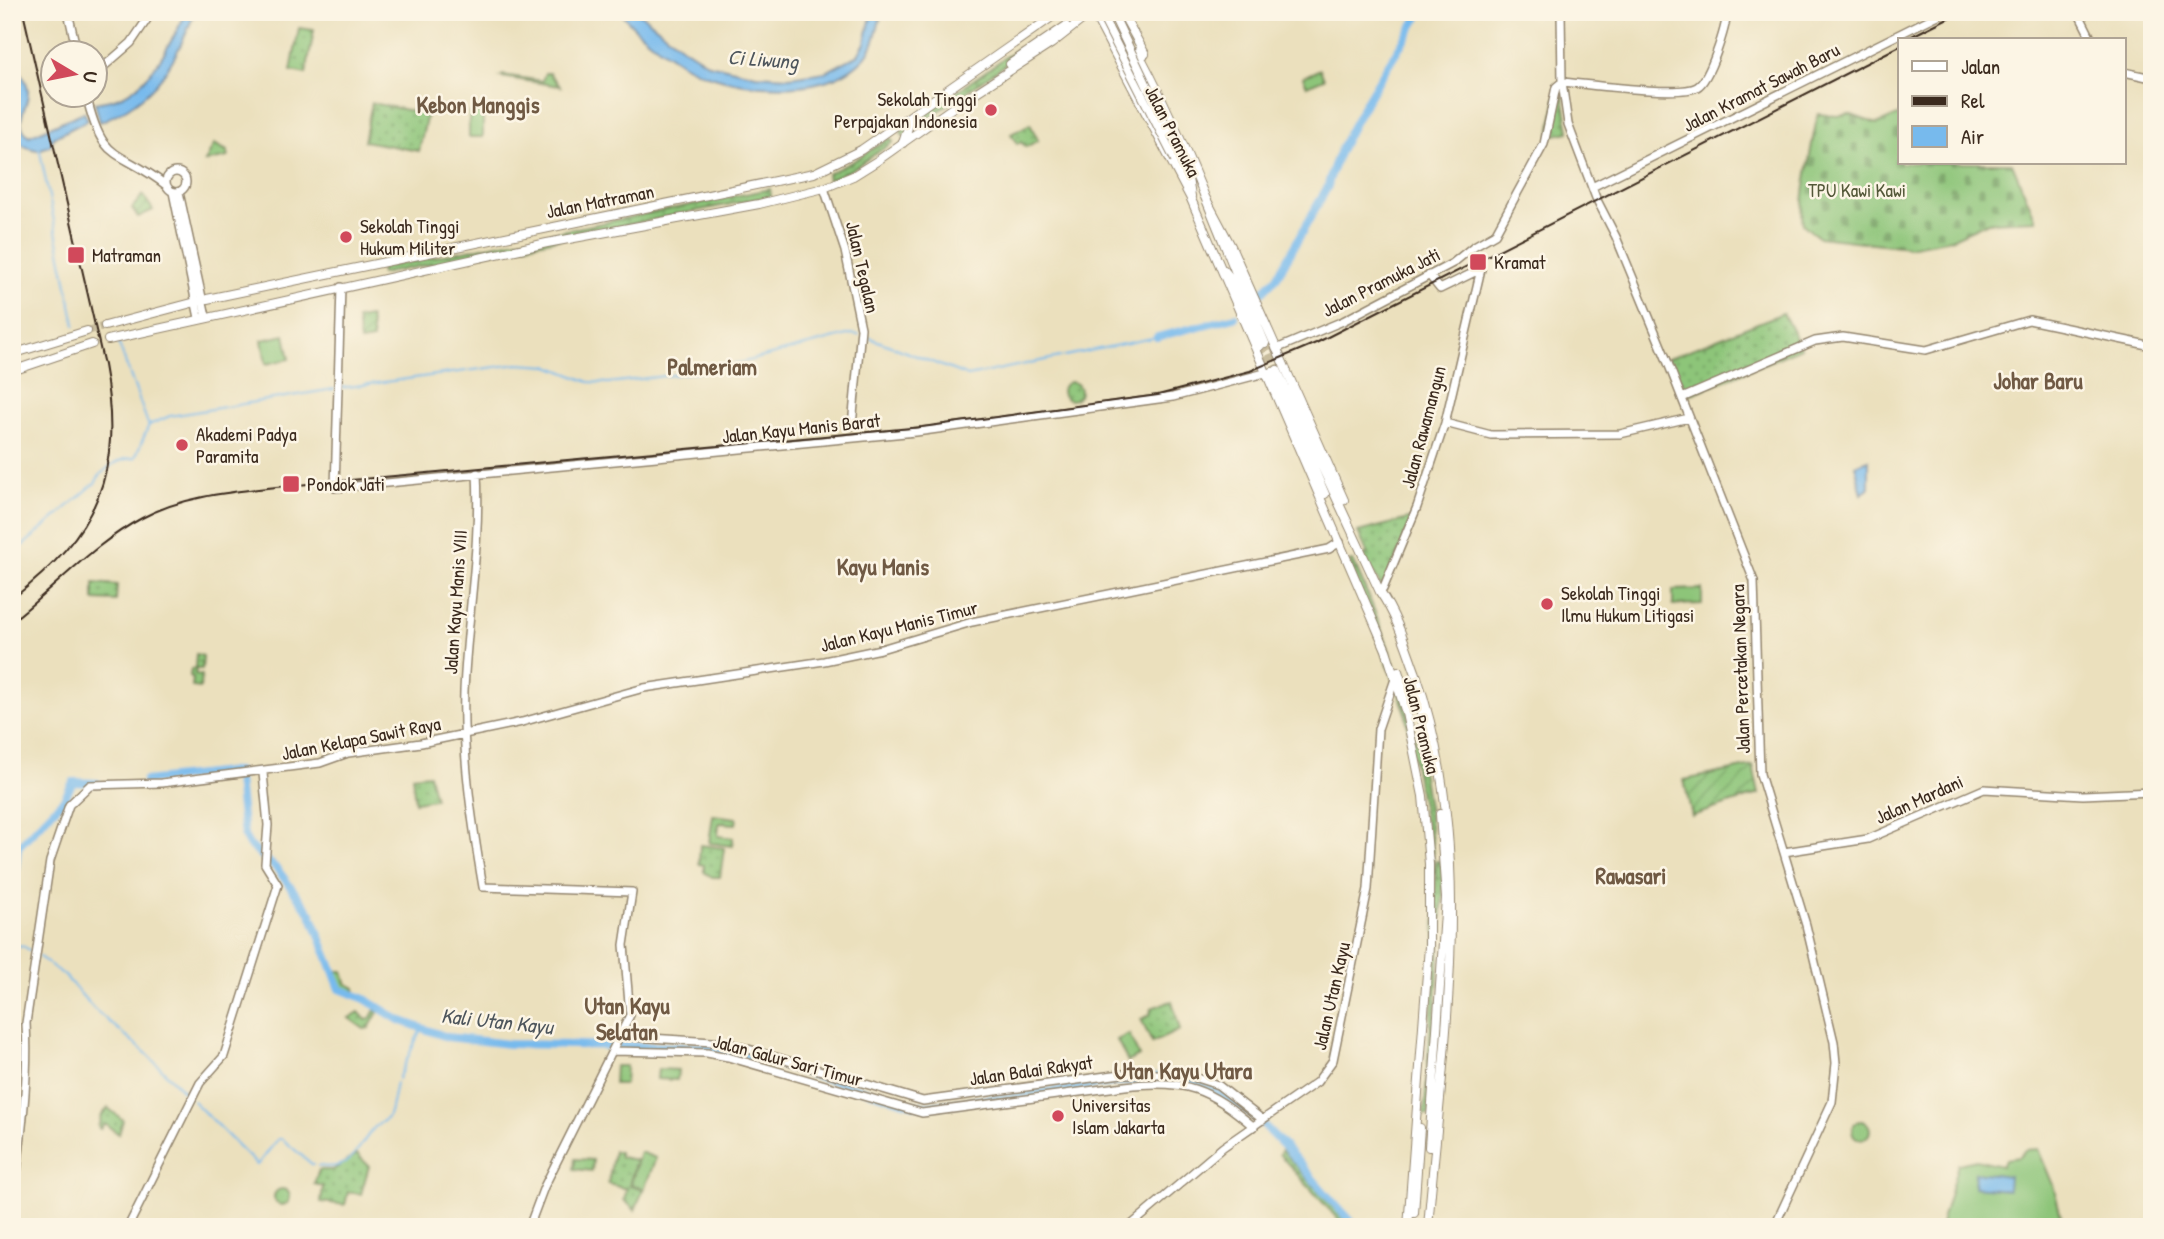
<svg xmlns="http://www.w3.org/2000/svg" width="2164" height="1239" font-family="'Patrick Hand',sans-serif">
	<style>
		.grass { fill: url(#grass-dots); stroke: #64784c; stroke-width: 2 }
		.cemetery { fill: url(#cemetery-stones); stroke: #64784c; stroke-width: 2 }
		.garden { fill: url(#garden-furrows); stroke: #64784c; stroke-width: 2 }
		.pitch { fill: #8dc579; stroke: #64784c; stroke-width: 2 }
		.water { fill: #77baed; stroke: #597286; stroke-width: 2 }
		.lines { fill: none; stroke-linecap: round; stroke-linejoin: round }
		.stream { stroke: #77baed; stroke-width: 2 }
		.river { stroke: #77baed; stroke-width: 8 }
		.primary-tunnel { stroke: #c8bc9d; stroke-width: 8; stroke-dasharray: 8 4; stroke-linecap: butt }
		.secondary-casing { stroke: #93856e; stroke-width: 10 }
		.primary-casing { stroke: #93856e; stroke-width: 10 }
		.secondary { stroke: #fff; stroke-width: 7 }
		.primary { stroke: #fff; stroke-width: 8 }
		.rail { stroke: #3b2a1e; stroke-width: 2 }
		.primary-bridge-casing { stroke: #93856e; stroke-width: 10; stroke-linecap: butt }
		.primary-bridge { stroke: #fff; stroke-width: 8 }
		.poi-dot { fill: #d1495b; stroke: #fcf5e5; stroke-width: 2.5 }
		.labels { text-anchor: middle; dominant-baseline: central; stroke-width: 5; stroke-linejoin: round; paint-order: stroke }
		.street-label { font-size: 19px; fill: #3b2a1e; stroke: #fcf5e5 }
		.poi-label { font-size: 19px; fill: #3b2a1e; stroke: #fcf5e5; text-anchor: start }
		.park-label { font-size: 19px; fill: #545839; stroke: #fcf5e5 }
		.water-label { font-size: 21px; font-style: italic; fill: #4d555c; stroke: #fcf5e5 }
		.quarter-label { font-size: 23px; font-weight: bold; fill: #705a44; stroke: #fcf5e5 }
	</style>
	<defs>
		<pattern id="grass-dots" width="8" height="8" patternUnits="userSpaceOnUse" patternTransform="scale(1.75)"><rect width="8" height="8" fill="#8dc579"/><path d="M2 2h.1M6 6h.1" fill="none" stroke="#74a063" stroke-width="1.8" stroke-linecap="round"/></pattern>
		<pattern id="cemetery-stones" width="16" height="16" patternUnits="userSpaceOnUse" patternTransform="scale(1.75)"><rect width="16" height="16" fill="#8dc579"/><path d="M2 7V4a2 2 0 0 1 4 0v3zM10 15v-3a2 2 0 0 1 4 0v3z" fill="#74a063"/></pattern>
		<pattern id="garden-furrows" width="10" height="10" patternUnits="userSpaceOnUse" patternTransform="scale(1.75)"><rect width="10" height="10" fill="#8dc579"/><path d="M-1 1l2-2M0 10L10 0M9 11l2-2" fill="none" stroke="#74a063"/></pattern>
	</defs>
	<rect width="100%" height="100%" fill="#fcf5e5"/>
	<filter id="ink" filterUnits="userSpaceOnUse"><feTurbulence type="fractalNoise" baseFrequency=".0143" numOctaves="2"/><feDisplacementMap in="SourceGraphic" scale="14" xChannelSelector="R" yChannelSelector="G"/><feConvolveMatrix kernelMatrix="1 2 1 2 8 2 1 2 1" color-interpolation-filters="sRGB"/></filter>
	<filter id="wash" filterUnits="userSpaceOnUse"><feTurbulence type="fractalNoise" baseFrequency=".00686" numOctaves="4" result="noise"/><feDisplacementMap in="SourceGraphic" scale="28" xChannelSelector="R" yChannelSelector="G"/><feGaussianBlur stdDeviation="1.57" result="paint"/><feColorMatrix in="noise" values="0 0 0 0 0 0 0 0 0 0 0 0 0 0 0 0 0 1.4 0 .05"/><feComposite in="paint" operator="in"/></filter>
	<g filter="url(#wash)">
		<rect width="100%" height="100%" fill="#ebe0bd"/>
		<path class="grass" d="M299,28L314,30L306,74L291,71Z
			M1017,49L1020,54L903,136L901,131Z
			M545,73H549L560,86L500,77L503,75L542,81Z
			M1563,96L1569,132L1550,136L1556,97Z
			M372,103L427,114L419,151L364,141Z
			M1030,124L1038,140L1026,147L1021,142L1017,144L1011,134Z
			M890,138L893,142L852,169L828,180L827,174L852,162Z
			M770,189L771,196L381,274L380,268Z
			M1783,313L1801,348L1682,398L1666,359Z
			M1062 391a9 9 0 1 1 18 0a9 9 0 1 1-18 0Z
			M1413,518L1383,589L1363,556L1368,554L1358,532Z
			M1353,561C1399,662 1429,762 1434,874L1429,864L1428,841L1405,710L1349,562Z
			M94,583L117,585L116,601L94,600Z
			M196,654L203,656L202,669H196L195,674L202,675L200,688L192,687L193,678L190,676L191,669L195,668Z
			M429,774L435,799L415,802L412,776Z
			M713,815L737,818L736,824L719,823L718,836L733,838V846L709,843Z
			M700,845L724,848L720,877H712L704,872V865L699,864Z
			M1436,861H1441L1443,894L1429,1115H1424L1435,961Z
			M332,971H343L346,983L355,988L356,994L338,984Z
			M1172,1001L1180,1030L1152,1043L1141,1019L1150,1015L1151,1008Z
			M375,1010L378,1012L369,1028L364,1029L349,1018L359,1012L366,1020L370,1019Z
			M108,1108L123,1120L119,1134L105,1124L100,1129L98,1127L102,1115Z
			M1282,1150L1346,1222L1351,1227H1345L1279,1154Z
			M614,1151L619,1152L620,1157L636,1160L629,1185L643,1190L635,1210L624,1200L627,1189L608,1184Z
			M357,1154L369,1166L361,1194L348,1192L345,1205L321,1202L323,1186L314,1184L319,1170H333Z"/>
		<path class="cemetery" d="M1818,114L1837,116L1849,114L1877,124L1900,114V163H2012L2036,220L1988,222L1951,239L1908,247L1819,237C1815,234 1805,228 1803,223C1799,209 1814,132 1818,114Z"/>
		<path class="garden" d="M143,195L153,210L138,217L132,208Z
			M370,317L373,340L360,342L357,319Z
			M1753,766L1759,794L1692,816L1684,780Z"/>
		<path class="pitch" d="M1320,69L1324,79L1307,86L1303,77Z
			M469,113H483V137H469Z
			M214,144L227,151L228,157L205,162Z
			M285,335L290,359L266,364L262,340Z
			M1702,589V604L1673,605V590Z
			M1129,1034L1139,1056L1128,1062L1117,1040Z
			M615,1066H626L625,1084H614Z
			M658,1069L678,1070L677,1080L657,1079Z
			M1852 1130a9 9 0 1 1 18 0a9 9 0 1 1-18 0Z
			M2038,1149L2053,1185L2064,1227H1940L1958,1164L1976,1160L2002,1166L2006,1159L2019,1157L2025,1150Z
			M640,1152L656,1158L644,1189L631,1184Z
			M575,1159L593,1160L592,1171L574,1169Z
			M274 1197a8 8 0 1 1 16 0a8 8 0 1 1-16 0Z"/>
		<path class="water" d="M187,12H195C172,67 158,97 100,122L95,103C102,101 110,101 117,98C152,86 171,40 187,12Z
			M621,12H638L679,45L709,64L756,75L789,77L826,72L858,55L865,43L872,12H882C878,26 875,46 865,57C829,97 753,90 707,75C681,67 636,34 621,12Z
			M12,61C18,70 29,81 28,93C28,109 12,122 29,136L84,112L88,120L53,138L50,146L38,150C1,146 15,108 15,83C15,76 12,69 12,61Z
			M1869,460V487L1862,494L1855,465Z
			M1975,1172L2009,1176L2008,1190L1974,1187Z"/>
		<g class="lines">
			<path class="stream" d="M39,147L75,325
				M865,336L968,376L1157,337
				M118,342L148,424
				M340,388L518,364L549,366L589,382L608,383L713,370L851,334L859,335
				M12,555L95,483C102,469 119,458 135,458L149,425L170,416L334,389
				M12,945L23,946L34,953
				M38,956L64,975L94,1009L146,1053L189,1097
				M398,1079L421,1029
				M193,1101L257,1165L278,1139H282L313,1165
				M318,1166C353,1171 355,1150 373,1129C377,1124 386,1121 389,1115C392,1107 394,1092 396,1083"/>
			<path class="river" d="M1258,296L1277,277L1328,186C1337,139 1395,56 1421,12
				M1157,337L1235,317
				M145,781L237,771L244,836L249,845L277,869L311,914L340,989L365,999L399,1020L447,1037L509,1044L708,1047L734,1052L915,1105L931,1106L1169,1076C1254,1088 1300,1171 1356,1227
				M12,901L18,847L64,799L73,782L97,783"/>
		</g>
	</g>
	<g filter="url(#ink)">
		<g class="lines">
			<path class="primary-tunnel" d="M1070,24L1083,12
				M1122,27L1138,52
				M87,331L105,326
				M1265,343L1277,370
				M1260,346L1272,372"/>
			<defs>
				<path id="secondary" d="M68,12L77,52
					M1561,12L1562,82L1568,124L1596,198L1616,237L1668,363L1754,581L1760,774L1806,925L1834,1042L1836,1063L1832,1102L1774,1227
					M2078,12L2092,40
					M2124,72L2152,78
					M94,75L131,43L152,12
					M1562,82C1587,84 1680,97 1697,87C1710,80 1726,27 1727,12
					M86,94C103,167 116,146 167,186
					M166 182a10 10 0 1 1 20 0a10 10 0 1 1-20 0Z
					M1592,187L1944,12
					M824,188L845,251L861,328L852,426
					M173,192L199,318
					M179,192L206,316
					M1429,275L1440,289L1481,269
					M341,287L335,488L916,432L1173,397L1265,373
					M1276,349L1343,321L1453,263L1474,246L1495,234L1544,144L1556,87L1562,82
					M1682,398L1815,341L1843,337L1926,350L2029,320L2152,346
					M1445,423L1491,435L1620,434L1689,418
					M477,473C481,545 467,618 464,691C462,755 472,823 483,887L632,892L624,945L630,1015L544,1187L529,1227
					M1383,589L1417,507L1445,423L1481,269
					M1784,852L1868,839L1984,789L2083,795L2152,792
					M619,1036L728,1043L923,1101L1121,1074H1184L1218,1085L1263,1120
					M613,1051L707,1053L728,1057L922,1113L1125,1086C1186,1079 1208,1088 1254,1127
					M12,1184L16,1180C22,1128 29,1075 26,1023L50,861L69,805L90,785L162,783L320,763L348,753L421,743L522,722L644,688L824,661L881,649L972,622L1329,549L1340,542
					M128,1227L200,1083L224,1056L278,885L265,864L268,825L263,773
					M1129,1227L1223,1147L1317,1082L1333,1060L1368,889L1378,729L1395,679"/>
				<path id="primary" d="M1093,12L1191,199L1386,650L1406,713L1423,796L1429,864V946L1408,1227
					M1122,12L1145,54
					M1138,52C1188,145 1223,245 1265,343
					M1010,64L1066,26
					M1169,132L1187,173L1191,196
					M903,143L911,118
					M1204,195L1231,246L1344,500
					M1224,270L1231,279L1260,346
					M105,326L207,299L814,173L861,150L1059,12
					M108,340L547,243L759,204L824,188L853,176L877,161L955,106L1051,44L1092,12
					M12,354L87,331
					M1277,370L1380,592C1397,616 1406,647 1416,674C1477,852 1443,1044 1428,1227
					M12,371L92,344
					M1272,372L1325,494
					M1398,671L1407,699
					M1413,681L1429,746
					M1429,1147L1446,898L1440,814
					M1414,1213L1420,1128"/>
			</defs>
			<use href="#secondary" class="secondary-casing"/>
			<use href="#primary" class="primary-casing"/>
			<use href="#secondary" class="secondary"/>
			<use href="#primary" class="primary"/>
			<path class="rail" d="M1904,40L1960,12
				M12,599C98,533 124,472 104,365L23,12
				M12,621C56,587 93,544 142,518C183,496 231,492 276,487L922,427L1158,395L1250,371L1316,343L1900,46"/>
			<defs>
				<path id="primary-bridge" d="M1100,12L1175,160
					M1112,12L1169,132"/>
			</defs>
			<use href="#primary-bridge" class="primary-bridge-casing"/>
			<use href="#primary-bridge" class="primary-bridge"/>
		</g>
	</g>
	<g class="poi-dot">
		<circle cx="991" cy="110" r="7"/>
		<circle cx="346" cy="237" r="7"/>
		<rect x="67" y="246" width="18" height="18" rx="3.5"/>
		<rect x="1469" y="253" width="18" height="18" rx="3.5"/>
		<circle cx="182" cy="445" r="7"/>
		<rect x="282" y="475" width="18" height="18" rx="3.5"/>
		<circle cx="1547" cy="604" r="7"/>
		<circle cx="1058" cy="1116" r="7"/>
	</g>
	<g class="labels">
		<g class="street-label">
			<text transform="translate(1761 87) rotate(-27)">Jalan Kramat Sawah Baru</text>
			<text transform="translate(1173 131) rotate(63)">Jalan Pramuka</text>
			<text transform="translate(600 201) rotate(-11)">Jalan Matraman</text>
			<text transform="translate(863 267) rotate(77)">Jalan Tegalan</text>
			<text transform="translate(1381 282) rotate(-27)">Jalan Pramuka Jati</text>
			<text transform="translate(1423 427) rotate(-75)">Jalan Rawamangun</text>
			<text transform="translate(801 428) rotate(-6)">Jalan Kayu Manis Barat</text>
			<text transform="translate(455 602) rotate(-86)">Jalan Kayu Manis VIII</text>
			<text transform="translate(899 626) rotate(-14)">Jalan Kayu Manis Timur</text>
			<text transform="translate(1740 669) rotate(-92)">Jalan Percetakan Negara</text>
			<text transform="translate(1422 725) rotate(76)">Jalan Pramuka</text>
			<text transform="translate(361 738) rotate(-11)">Jalan Kelapa Sawit Raya</text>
			<text transform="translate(1919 799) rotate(-24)">Jalan Mardani</text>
			<text transform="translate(1331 996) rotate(-77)">Jalan Utan Kayu</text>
			<text transform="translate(788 1060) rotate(15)">Jalan Galur Sari Timur</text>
			<text transform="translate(1031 1070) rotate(-8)">Jalan Balai Rakyat</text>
		</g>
		<g class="poi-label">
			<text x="977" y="99" text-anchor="end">Sekolah Tinggi<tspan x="977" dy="22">Perpajakan Indonesia</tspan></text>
			<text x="360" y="226">Sekolah Tinggi<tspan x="360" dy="22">Hukum Militer</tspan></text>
			<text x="92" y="255">Matraman</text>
			<text x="1494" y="262">Kramat</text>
			<text x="196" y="434">Akademi Padya<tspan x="196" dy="22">Paramita</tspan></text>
			<text x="307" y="484">Pondok Jati</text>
			<text x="1561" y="593">Sekolah Tinggi<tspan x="1561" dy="22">Ilmu Hukum Litigasi</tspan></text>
			<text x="1072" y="1105">Universitas<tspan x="1072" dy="22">Islam Jakarta</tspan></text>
		</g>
		<g class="park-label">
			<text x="1857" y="190">TPU Kawi Kawi</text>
		</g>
		<g class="water-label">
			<text transform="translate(763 59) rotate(4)">Ci Liwung</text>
			<text transform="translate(497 1021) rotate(6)">Kali Utan Kayu</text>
		</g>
		<g class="quarter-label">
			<text x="478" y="104">Kebon Manggis</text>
			<text x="712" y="366">Palmeriam</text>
			<text x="2038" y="380">Johar Baru</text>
			<text x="883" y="566">Kayu Manis</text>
			<text x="1631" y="875">Rawasari</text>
			<text x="627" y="1005">Utan Kayu<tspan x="627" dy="26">Selatan</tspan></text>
			<text x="1183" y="1070">Utan Kayu Utara</text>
		</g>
	</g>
	<rect width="2164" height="1239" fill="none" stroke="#fcf5e5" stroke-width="42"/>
	<rect x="1898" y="38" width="228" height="126" fill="#fcf5e5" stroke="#afa495" stroke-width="2"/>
	<rect x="1912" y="61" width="35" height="10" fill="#ffffff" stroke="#afa495" stroke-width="2"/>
	<text x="1961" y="74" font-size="21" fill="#3b2a1e">Jalan</text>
	<rect x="1912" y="96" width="35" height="10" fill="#3b2a1e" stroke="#afa495" stroke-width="2"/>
	<text x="1961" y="108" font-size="21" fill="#3b2a1e">Rel</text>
	<rect x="1912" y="126" width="35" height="21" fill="#77baed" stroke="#afa495" stroke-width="2"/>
	<text x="1961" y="144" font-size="21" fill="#3b2a1e">Air</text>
	<g transform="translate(74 74) rotate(100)"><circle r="33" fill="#fcf5e5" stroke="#afa495" stroke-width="2"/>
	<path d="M0-5L12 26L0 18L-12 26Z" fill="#d1495b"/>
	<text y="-10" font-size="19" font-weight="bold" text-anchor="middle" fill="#3b2a1e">U</text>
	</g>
</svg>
